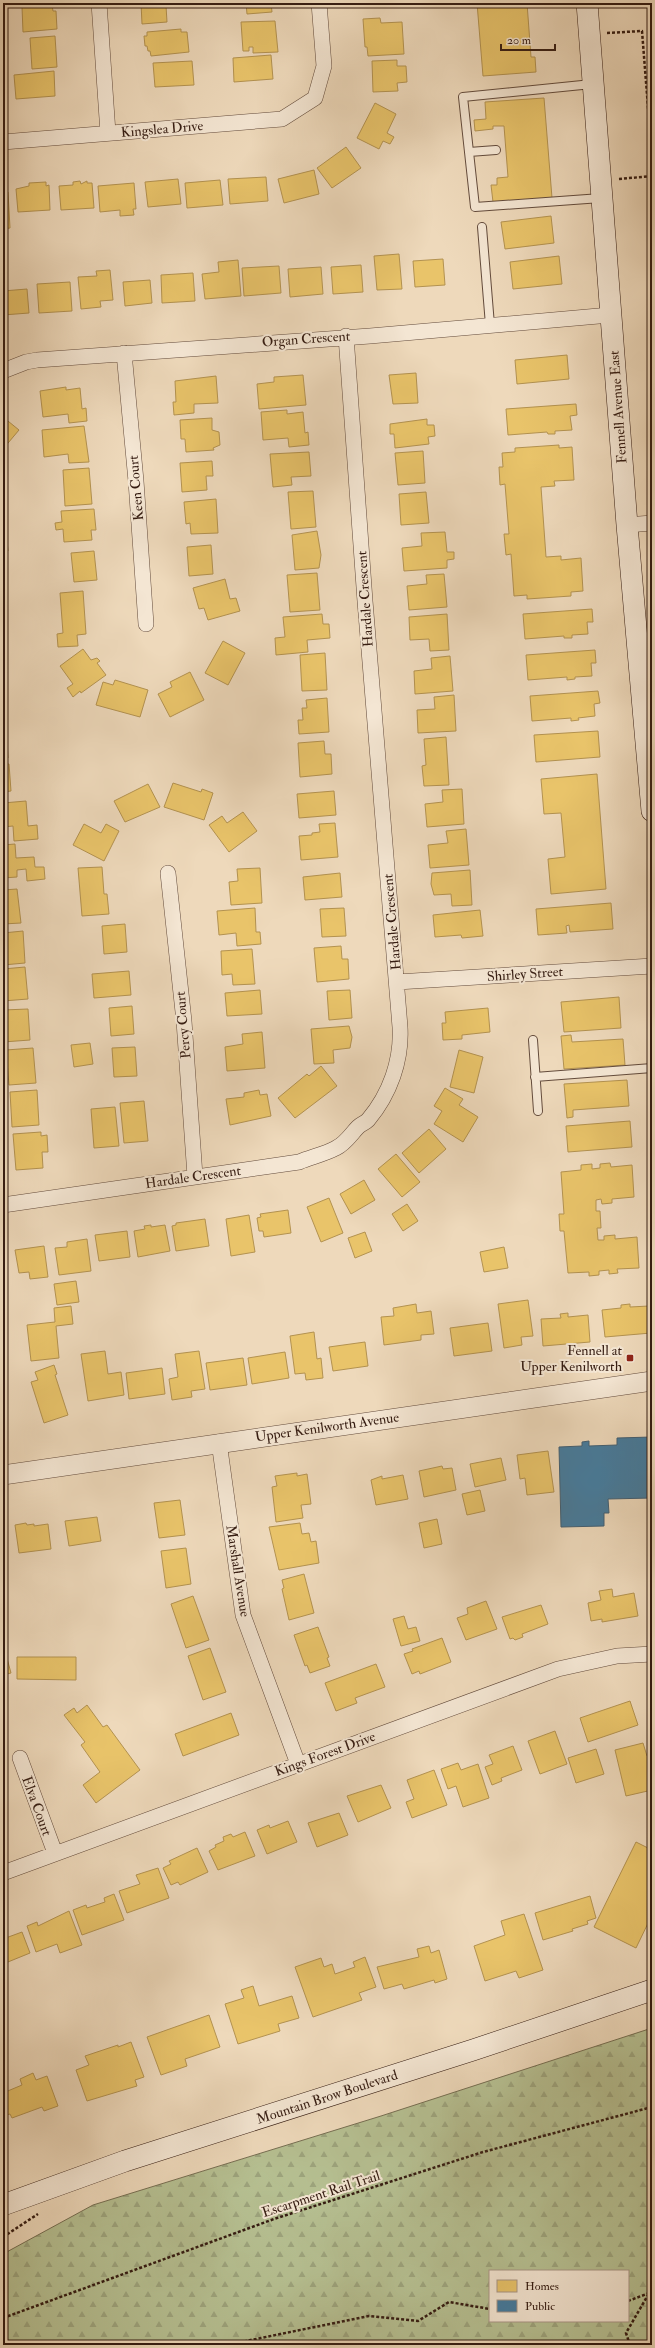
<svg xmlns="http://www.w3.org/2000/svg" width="655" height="2348" font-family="'IM FELL Double Pica',serif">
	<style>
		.forest { fill: url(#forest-firs); stroke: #766e52; fill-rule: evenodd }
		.homes { fill: #e9c46a; stroke: #b39250 }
		.public { fill: #457b9d; stroke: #405e73 }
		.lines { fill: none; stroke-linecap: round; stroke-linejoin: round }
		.service-casing { stroke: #634b3c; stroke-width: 10 }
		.minor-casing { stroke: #634b3c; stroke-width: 16 }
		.tertiary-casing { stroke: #634b3c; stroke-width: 20 }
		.secondary-casing { stroke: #351c12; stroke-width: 22 }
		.path { stroke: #351c12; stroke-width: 2.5; stroke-dasharray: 3 2; stroke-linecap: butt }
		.service { stroke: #f4e6d3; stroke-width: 8 }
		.minor { stroke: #f4e6d3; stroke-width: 15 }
		.tertiary { stroke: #f4e6d3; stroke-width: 19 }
		.secondary { stroke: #f4e6d3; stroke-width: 21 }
		.poi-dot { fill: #8f2418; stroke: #f4e6d3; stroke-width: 1.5 }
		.labels { text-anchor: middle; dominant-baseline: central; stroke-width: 4; stroke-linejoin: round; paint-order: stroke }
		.street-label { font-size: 14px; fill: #351c12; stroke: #f4e6d3 }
		.poi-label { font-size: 14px; fill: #351c12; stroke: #f4e6d3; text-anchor: end }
	</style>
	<defs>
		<pattern id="forest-firs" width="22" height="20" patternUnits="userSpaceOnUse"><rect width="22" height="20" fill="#b6c092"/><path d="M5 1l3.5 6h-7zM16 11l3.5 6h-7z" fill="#9da47d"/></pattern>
	</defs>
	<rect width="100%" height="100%" fill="#eed9bb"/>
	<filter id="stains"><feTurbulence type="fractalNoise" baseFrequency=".005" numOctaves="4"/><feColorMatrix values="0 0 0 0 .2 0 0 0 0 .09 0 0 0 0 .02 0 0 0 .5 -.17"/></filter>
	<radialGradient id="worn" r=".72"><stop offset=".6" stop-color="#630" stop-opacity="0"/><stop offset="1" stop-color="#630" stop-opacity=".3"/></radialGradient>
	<path class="forest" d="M652,2028V2345H3V2254L93,2205L381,2116ZM490,2271H628V2321H490Z"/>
	<path class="homes" d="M141,3H173V5L166,6L167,22L142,24Z
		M241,3H271L272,12L247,14L246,3Z
		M362,3H400V4L362,6Z
		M477,3H527L531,57H535L536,72L483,76Z
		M52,5L53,11H56L57,29L23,32L22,7Z
		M649,9H652L651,44Z
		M380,18L381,23L402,22L404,54L368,56L367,47H365L363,19Z
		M275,21L278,52L253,53V47H249V51H243L241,22Z
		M181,29V32H187L189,52L151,56L150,51H148L147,46H145L144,36H147V32Z
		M55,36L57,67L32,69L30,38Z
		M271,55L273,79L234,82L233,58Z
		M397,60V66H406L407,82L397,83L398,91L373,92L372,61Z
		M192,61L194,85L155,87L153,63Z
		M54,71L55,96L16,99L14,75Z
		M544,98L552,198L493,202L491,185H497V178L508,177L504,126H493V129L475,131L474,120L486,119L485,102Z
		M375,103L396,114L387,133L394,137L390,144L383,141L379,149L357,138Z
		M346,147L361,168L332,188L317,168Z
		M314,170L319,194L284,203L278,179Z
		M266,177L268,201L230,204L228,179Z
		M178,179L181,204L148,207L145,182Z
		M220,180L223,205L187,208L185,183Z
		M80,181L81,184L87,181V183H92L94,208L61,210L59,186L73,185V182Z
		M46,182V186L49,185L50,210L18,212L16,189L29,186V183Z
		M134,183L136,209H133L134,215L120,216V210L100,212L98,186Z
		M3,192H8L10,228L3,229Z
		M551,216L554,243L505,249L501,222Z
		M399,254L402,289L377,290L374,256Z
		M559,256L562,284L513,289L510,262Z
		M443,259L445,285L415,287L413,261Z
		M238,260L241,296L205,299L202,274L219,272L218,262Z
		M361,265L363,292L333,294L331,267Z
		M279,266L281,293L244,296L242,268Z
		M321,267L323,294L290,297L288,269Z
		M110,270L113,300L100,301L101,307L81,309L78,277L97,276L96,271Z
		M193,273L195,301L162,303L161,275Z
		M150,280L152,303L125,306L123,282Z
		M70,282L72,311L39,313L37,284Z
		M27,289L29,313L3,315V291Z
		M567,355L569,379L517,384L515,360Z
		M416,373L418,403L393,404L389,375Z
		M303,375L306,405L259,409L257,384L274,382V377Z
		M216,376L218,403L194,404V413L174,415L173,402H176L175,381Z
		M66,387V390L80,388L82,409L86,408L87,421L69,423L68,414L43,417L40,391Z
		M576,404L577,415L570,416L572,430L555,431V434H548L547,432L508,435L506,409Z
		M287,410V414L303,412L305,433L308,432L309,445L289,447L288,438L263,440L261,412Z
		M3,417L19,430L3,449Z
		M212,418V430L219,432L220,445L213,448L214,450L186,452L185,439H181L180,420Z
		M427,419V425H434L435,436L428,437L429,444L395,448L394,434H390V424Z
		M84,426L89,462L69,463L68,454L44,457L42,430Z
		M559,445V448L572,447L574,480L554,481L555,486L541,487L546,557L561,556V560L581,558L583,591L571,592V596L527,599V595L514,596L511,554L506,555L504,534H509L505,484L500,485L499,467H503L502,453L515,452V448Z
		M423,451L425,483L398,485L395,453Z
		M309,452L311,476L291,477L292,485L273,487L270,454Z
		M212,461L213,476H206L207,490L182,492L180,463Z
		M89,468L92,504L65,506L63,470Z
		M313,491L316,527L291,529L288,492Z
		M426,492L429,523L401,525L399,494Z
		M216,499L218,533L191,534L190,523L186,524L184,502Z
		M94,509L96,530H91L92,540L64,542L63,529L56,530L55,523L62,522L61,511Z
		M3,519H5L8,551H3Z
		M317,531L321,555L319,568L295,570L292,535Z
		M445,532L447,552H454V559L447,560V568L404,571L402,548L422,546L421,533Z
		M211,545L213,574L189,576L187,547Z
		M94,551L97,580L74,582L71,553Z
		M317,573L320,610L290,612L287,575Z
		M444,574L447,607L409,610L407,586L427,584L426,575Z
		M225,579L230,599L236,598L240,611L208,620L204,608L199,609L193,588Z
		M83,591L86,634L77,635L78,646L58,647L57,634L63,633L60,593Z
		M592,609L593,622H587L588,634L572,635V638H564V636L525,639L523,614Z
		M322,614L323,624H329L330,638L307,640L308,652L276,655L275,638L285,637L283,617Z
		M447,614L449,650L430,651L429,639L410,640L409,617Z
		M223,641L245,653L228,685L205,673Z
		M83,649L91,660L97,658L100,661L97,663L106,675L81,693L80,691L73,697L67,688L73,684L60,666Z
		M595,650L596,663H591L592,676L575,677V679L567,680V677L528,680L526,655Z
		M325,653L327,690L302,691L300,655Z
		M450,656L453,691L415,694L414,671L432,669L431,658Z
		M190,672L204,700L170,717L158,694L172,687L170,682Z
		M115,680L148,690L140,717L96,705L103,682L113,685Z
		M5,682L7,716L3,717V683Z
		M598,691L600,703L594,704L595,716L578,718L579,720L571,721V718L532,721L530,696Z
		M454,695L456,731L418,733L417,710L435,709L434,697Z
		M327,698L329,732L299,734L298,720H303L302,708H307L306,700Z
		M3,724H6L8,758L3,759Z
		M598,731L600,757L536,762L534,735Z
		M446,737L449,785L424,786L422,766L426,765L424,739Z
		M324,741L325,754H331L332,774L300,777L298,743Z
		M3,764H9L11,791L3,792Z
		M597,774L606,889L551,894L548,859L565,857L561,813L544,814L541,779Z
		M173,783L201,792L202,789L213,793L204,820L164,807Z
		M148,784L160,807L125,822L114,801Z
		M462,789L464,824L427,827L425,804L443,802L442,790Z
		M334,791L336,815L299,818L297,794Z
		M26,801L28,826L37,825L38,839L14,841L13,826L3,827V803Z
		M243,812L257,831L229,852L209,825L222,816L227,823Z
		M335,823L338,857L301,860L299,836L312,835V833L320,832L319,824Z
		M84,824L101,833L106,824L119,831L104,861L73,845Z
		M466,829L469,865L430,868L428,845L448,843L446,831Z
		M15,844L16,858L34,857L35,867H44L45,879L27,881L26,869L17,870V877L3,878V845Z
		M102,867L104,894H107L109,914L82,916L78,868Z
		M260,868L262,903L231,905L229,882L238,881L237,869Z
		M470,870L472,905L452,906L451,894L434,895L431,884L432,873Z
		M340,873L342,897L305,900L303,877Z
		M17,889L21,923L3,924V890Z
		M611,903L613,929L570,932L569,925L566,926L567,933L538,935L536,909Z
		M255,908L256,932H260L261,944L237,946L236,933L219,935L217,911Z
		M344,908L346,936L322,937L320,909Z
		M480,910L483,936L462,938L461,935L435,937L433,915Z
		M125,924L127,952L104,954L102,926Z
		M23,931L25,963L3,965V933Z
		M341,946L342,959H348L349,979L317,982L314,948Z
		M252,949L255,984L233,985L232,974L222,975L221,951Z
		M25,967L28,999L3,1001V969Z
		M129,971L131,995L94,998L92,974Z
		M260,990L262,1014L227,1016L225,993Z
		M350,990L352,1018L329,1020L327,991Z
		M619,997L621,1028L564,1032L561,1002Z
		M132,1006L134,1034L111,1036L109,1008Z
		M488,1008L490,1032L462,1035V1039L443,1040L442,1023H446L445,1012Z
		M28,1009L30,1040L3,1042V1010Z
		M349,1026L352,1037L350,1048L333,1050L334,1063L314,1064L311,1029Z
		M262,1032L265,1068L227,1071L225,1047L243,1044L242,1034Z
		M571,1035L572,1042L623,1039L625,1065L564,1069L561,1036Z
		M90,1043L93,1064L74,1067L71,1045Z
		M135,1047L137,1076L114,1077L112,1048Z
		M33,1048L36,1083L9,1085L6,1050Z
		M459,1050L483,1057L474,1093L450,1087Z
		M321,1066L337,1086L295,1118L278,1098L307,1074L309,1076Z
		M627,1080L629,1106L573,1110V1117L567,1118L564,1084Z
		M445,1088L463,1099L459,1105L478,1117L463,1142L434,1124L442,1111L434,1106Z
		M37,1090L39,1125L12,1127L10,1092Z
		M259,1090L260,1095L267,1094L271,1116L230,1125L226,1099L244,1097V1093Z
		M144,1101L148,1141L124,1143L120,1103Z
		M115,1107L119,1146L94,1148L91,1109Z
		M630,1121L632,1147L568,1152L566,1126Z
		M429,1129L446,1149L419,1173L402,1153Z
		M41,1132V1136L47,1135L48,1152H42L43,1168L16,1170L13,1134Z
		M396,1154L420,1182L402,1197L378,1169Z
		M610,1163L611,1167L632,1165L634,1197L612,1199V1203L602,1204L601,1199L596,1200V1211H600L601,1228H597L598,1240H604V1236L615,1235V1239L637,1237L639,1268L617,1269L618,1273L609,1274V1270L599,1271V1275L589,1276V1272L568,1273L564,1231H560L559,1214H564L561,1172L581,1170V1165L592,1164V1169L600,1168V1164Z
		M364,1180L375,1200L351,1214L340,1194Z
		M329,1198L343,1233L321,1242L307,1207Z
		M407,1204L418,1221L403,1231L392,1214Z
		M288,1210L291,1233L264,1237L263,1231H259L257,1218L261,1217L260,1214Z
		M249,1215L255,1252L231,1256L226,1219Z
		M205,1219L209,1246L176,1251L172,1226L176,1225V1223Z
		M151,1225V1227L165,1225L170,1251L138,1257L134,1231L145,1229L144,1226Z
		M127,1231L130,1257L99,1261L95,1235Z
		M365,1232L372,1251L355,1258L348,1238Z
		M87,1239L91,1271L59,1275L55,1248L67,1247V1242Z
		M44,1246L48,1277L30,1279L29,1272L19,1273L15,1250Z
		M504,1247L508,1268L484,1272L480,1252Z
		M76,1281L79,1302L57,1305L54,1284Z
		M528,1300L533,1336L521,1337L522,1345L504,1348L498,1304Z
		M416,1304L417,1313L431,1311L434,1334L421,1335V1340L384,1345L381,1317L394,1316L393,1308Z
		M630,1304V1307L649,1306L651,1333L605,1337L602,1310L621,1308V1305Z
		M71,1306L73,1324L56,1326L59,1358L31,1361L27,1325L55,1322L54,1308Z
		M568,1313V1317L588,1315L590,1342L543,1346L541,1319L561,1318L560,1314Z
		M488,1323L492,1351L454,1356L450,1328Z
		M314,1332L317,1359L321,1358L323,1378L306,1380L305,1373L295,1374L290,1336Z
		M365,1342L368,1366L333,1371L329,1347Z
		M105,1351L108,1374L121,1372L124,1395L88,1401L81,1354Z
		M199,1351L205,1389L191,1391L192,1397L172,1400L169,1379L178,1377L175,1354Z
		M285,1352L289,1378L252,1384L248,1358Z
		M243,1358L247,1385L210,1390L206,1363Z
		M54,1365L57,1374L55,1375L68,1415L44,1423L31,1382L38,1380L35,1372Z
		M162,1368L165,1394L129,1399L126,1373Z
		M548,1451L554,1492L527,1495L525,1478L520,1479L517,1455Z
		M501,1458L506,1480L475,1487L470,1464Z
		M442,1466L443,1469L452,1468L456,1490L424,1497L419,1471Z
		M297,1473V1476L307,1474L311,1504L301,1505L303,1518L276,1522L272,1487L277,1486L275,1476Z
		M403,1475L408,1499L376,1505L371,1480L382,1476V1479Z
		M480,1490L485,1511L467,1515L462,1494Z
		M180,1500L185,1535L159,1538L154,1503Z
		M97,1517L101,1541L69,1546L65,1521Z
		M437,1519L442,1544L424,1548L419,1523Z
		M26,1523L27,1525L34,1524V1526L48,1524L51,1549L19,1553L15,1525Z
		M300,1523L302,1534L309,1533L311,1542L316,1541L319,1563L279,1570L269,1527Z
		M186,1548L191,1584L166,1588L161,1551Z
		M304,1574L314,1613L289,1620L282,1589L284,1588L282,1580Z
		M612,1589L613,1597L634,1593L638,1616L602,1622V1619L591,1621L588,1603L601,1600L599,1591Z
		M193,1596L209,1640L186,1648L171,1604Z
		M486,1601L497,1629L466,1640L457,1618L468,1614L467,1608Z
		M541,1605L548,1624L522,1634L523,1637L515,1640L513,1638L510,1639L502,1617Z
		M404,1616L408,1629L416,1627L420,1641L401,1646L393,1619Z
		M318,1627L329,1657L327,1658L330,1666L310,1673L307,1665L305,1666L294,1635Z
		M442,1638L451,1662L420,1674L419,1671L412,1674L404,1654L413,1651L412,1649Z
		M210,1648L226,1692L203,1700L188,1656Z
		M5,1651L11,1673L3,1675V1652Z
		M17,1657H76V1680L17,1679Z
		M376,1664L385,1687L355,1698L357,1703L336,1711L325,1683Z
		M630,1701L638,1725L588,1742L580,1718Z
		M87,1705L103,1727L107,1725L140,1770L96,1803L83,1785L100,1772L81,1745L85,1742L64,1715L74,1708L77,1713Z
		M231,1713L239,1735L183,1756L175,1734Z
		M555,1731L567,1764L540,1774L528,1741Z
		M643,1743L647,1756L652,1755V1790L626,1796L615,1750Z
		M513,1746L522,1770L501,1778L502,1781L492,1785L485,1767L493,1764L489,1755Z
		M596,1749L604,1774L576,1783L568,1758Z
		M458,1763L461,1770L478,1764L489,1798L463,1807L456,1786L448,1789L441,1769Z
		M434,1770L447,1805L412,1818L406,1802L414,1799L407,1780Z
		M381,1785L391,1808L358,1822L347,1796Z
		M339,1813L348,1835L317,1847L308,1823Z
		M288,1821L297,1842L267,1854L257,1830L269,1825L270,1828Z
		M245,1832L255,1856L218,1870L209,1851L216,1847L215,1845L224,1841L223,1837L231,1834L233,1837Z
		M636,1842L652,1850V1915L636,1948L594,1927Z
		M197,1848L208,1872L180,1885L178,1882L171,1885L163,1868L171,1864L169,1861Z
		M158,1868L169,1898L127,1913L119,1891L140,1884L136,1875Z
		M114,1894L124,1920L82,1935L73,1910L86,1905L87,1908L105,1902L104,1898Z
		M590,1896L596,1918L587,1921L588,1924L572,1929L573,1931L543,1940L535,1913Z
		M69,1911L82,1945L60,1953L57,1944L36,1952L27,1926L37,1922L38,1926Z
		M524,1914L543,1970L519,1978L516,1971L485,1981L474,1946L505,1935L501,1921Z
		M22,1932L30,1953L3,1964V1939Z
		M429,1946L431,1953L439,1950L447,1979L435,1983L434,1980L404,1989L402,1984L384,1989L377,1967L419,1957L417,1949Z
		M365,1957L376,1987L359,1993L362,2000L313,2017L295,1967L321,1958L324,1967L332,1964L335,1974L355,1967L353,1962Z
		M253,1986L259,2006L292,1996L299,2018L278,2024L280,2031L238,2044L225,2004L244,1998L241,1990Z
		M209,2015L220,2047L185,2059L187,2066L161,2075L147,2037Z
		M131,2042L144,2077L135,2080L137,2086L87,2101L76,2070L89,2065L85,2056L118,2045V2047Z
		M33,2073L36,2080L47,2076L58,2106L44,2111L42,2107L12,2118L10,2114L3,2116V2093L22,2085L20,2079Z"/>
	<path class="public" d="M652,1437V1498L608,1499L609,1513H604V1526L561,1527L559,1447L582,1446V1442L589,1441V1446L617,1445V1438Z"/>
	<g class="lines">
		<defs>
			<path id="service" d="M592,84L463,97L475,207L601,198
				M469,152L496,150
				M482,227L490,325
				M533,1040L538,1111
				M535,1077L652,1068"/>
			<path id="minor" d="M99,3L108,133
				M3,142L282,119L315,98L324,66L319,3
				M124,353L136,481L146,624
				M3,371L26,362L37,360L370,336L610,315
				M627,525L652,523
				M168,873L184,1021L195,1176
				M397,982L652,966
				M3,1205L299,1162C311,1157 325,1154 336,1148C346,1143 351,1134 358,1127C361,1124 365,1123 368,1120C390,1094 402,1060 400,1027L365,601L346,336
				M219,1442L243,1615L298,1764
				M20,1758L55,1853
				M3,1873L558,1669L617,1656L652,1654"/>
			<path id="tertiary" d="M3,1475L652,1381"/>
			<path id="secondary" d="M587,3L627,525L652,811
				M3,2205L125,2161L473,2050L652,1990"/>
		</defs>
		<use href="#service" class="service-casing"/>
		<use href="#minor" class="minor-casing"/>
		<use href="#tertiary" class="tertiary-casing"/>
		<use href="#secondary" class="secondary-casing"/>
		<path class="path" d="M607,33L642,31L652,158
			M619,179L652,176
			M3,2237L38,2214
			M628,2301L652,2292
			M3,2318L274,2219L483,2152L652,2107
			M240,2345L246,2341L369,2316L418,2321L449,2302L490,2309
			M630,2345L626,2333L648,2295"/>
		<use href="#service" class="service"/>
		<use href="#minor" class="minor"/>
		<use href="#tertiary" class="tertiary"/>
		<use href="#secondary" class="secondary"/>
	</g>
	<rect class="poi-dot" x="626" y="1354" width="8" height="8" rx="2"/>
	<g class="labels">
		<g class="street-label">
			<text transform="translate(162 129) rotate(-5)">Kingslea Drive</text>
			<text transform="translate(306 339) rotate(-4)">Organ Crescent</text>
			<text transform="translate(618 407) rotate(-94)">Fennell Avenue East</text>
			<text transform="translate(136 488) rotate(-95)">Keen Court</text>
			<text transform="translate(365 599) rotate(-94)">Hardale Crescent</text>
			<text transform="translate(392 922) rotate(-95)">Hardale Crescent</text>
			<text transform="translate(525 974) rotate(-4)">Shirley Street</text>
			<text transform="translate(183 1025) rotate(-95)">Percy Court</text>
			<text transform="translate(193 1177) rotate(-8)">Hardale Crescent</text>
			<text transform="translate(327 1427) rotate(-8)">Upper Kenilworth Avenue</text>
			<text transform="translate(238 1571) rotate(81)">Marshall Avenue</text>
			<text transform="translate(325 1754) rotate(-20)">Kings Forest Drive</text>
			<text transform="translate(37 1806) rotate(70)">Elva Court</text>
			<text transform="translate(327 2097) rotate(-18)">Mountain Brow Boulevard</text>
			<text transform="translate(321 2194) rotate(-18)">Escarpment Rail Trail</text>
		</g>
		<g class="poi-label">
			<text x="622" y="1350">Fennell at<tspan x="622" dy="16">Upper Kenilworth</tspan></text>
		</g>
	</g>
	<rect width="655" height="2348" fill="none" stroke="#eed9bb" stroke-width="16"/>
	<rect x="4" y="4" width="647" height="2340" fill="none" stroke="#351c12" stroke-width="2"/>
	<rect x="8" y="8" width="639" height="2332" fill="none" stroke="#351c12"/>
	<rect x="489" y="2270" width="140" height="52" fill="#f4e6d3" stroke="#a89586"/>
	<rect x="497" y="2280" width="20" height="12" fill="#e9c46a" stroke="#a89586"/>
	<text x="525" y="2290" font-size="12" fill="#351c12">Homes</text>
	<rect x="497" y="2300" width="20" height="12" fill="#457b9d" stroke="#a89586"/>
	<text x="525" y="2310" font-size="12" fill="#351c12">Public</text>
	<path d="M501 44v6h54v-6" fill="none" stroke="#351c12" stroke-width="2"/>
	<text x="507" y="44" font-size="12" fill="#351c12" stroke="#f4e6d3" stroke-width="3" paint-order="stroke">20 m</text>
	<rect width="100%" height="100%" filter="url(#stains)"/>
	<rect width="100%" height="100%" fill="url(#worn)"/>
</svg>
